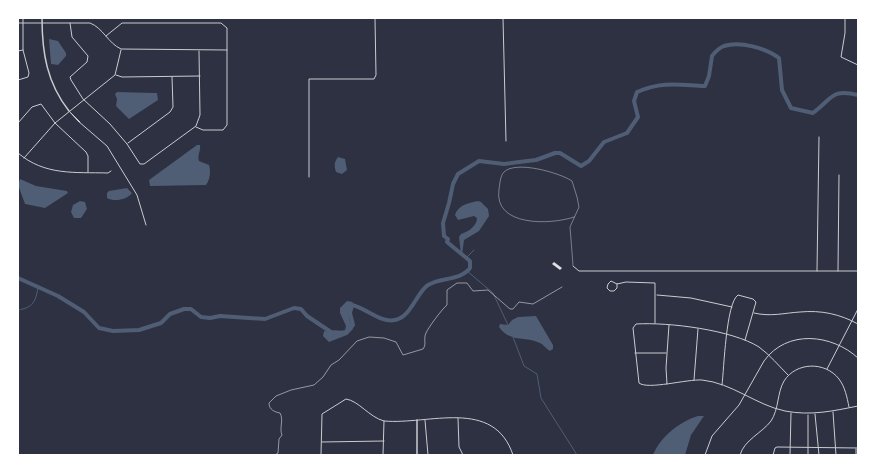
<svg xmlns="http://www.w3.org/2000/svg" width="876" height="473" font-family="Bitter,serif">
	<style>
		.water { fill: #4f5d75 }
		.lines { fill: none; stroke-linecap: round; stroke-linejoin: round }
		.stream { stroke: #4f5d75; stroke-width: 1 }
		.river { stroke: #4f5d75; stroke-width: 4 }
		.building { fill: #e0e0e3 }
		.path { stroke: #fff; stroke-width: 0.5 }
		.service { stroke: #caccd0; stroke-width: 0.5 }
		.minor { stroke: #caccd0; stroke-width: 1 }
		.tertiary { stroke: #caccd0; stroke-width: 1.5 }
	</style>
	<rect width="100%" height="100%" fill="#2d3142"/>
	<path class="water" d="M49,39L58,41L66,53V56L58,65L51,64Z
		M117,92L154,93H157L158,100L129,119L116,106L117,99L115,94Z
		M197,145H200C201,151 197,155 199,161L209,165C211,171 210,180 206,185L150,186L149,180Z
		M338,157L345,159L347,170L342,174L336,172C334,166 334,162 338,157Z
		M20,179L36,186L67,191L68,193L45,208L25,204L18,185Z
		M127,188L132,193C127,200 114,202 107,198V193L109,191Z
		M80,201L85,202L87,209L81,218H74L71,212L73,205Z
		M478,201L481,202L488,209L489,216L479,231L464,240L462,255L461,254L459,237L461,234C468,232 477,226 477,218L474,216L458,220L455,215C458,205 468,203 478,201Z
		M347,301L353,302C346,311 349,320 353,329L347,335L329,342L323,336L324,331L338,332L345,330L346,326L340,313V308Z
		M536,316L553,345V349L550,351C546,349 544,345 540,343C526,336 510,343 499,327L500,324L508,325L512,320L518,317Z
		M698,416H704L691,435L685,455H653C661,436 679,422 698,416Z"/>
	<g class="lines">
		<path class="stream" d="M466,258L474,250
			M467,271L493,293L508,325
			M18,310C33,308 36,301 38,287
			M513,337L524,366L537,374L541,398L577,455"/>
		<path class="river" d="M18,278L58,296L84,312L99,328L113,331L139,330L161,323L170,314L184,309H191L201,317L210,318L220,316L265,319L294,308L301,309L307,316L331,332L346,333L353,325L350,313L352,305C366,308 380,323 395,320C411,317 417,292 428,285C441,277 460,281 470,268V261L447,242L448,239L444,236L443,223L449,203L453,184L458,174L479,161L504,164L519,162L536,160L555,153H560L581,166L589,161L604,142L627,133L638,117L634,101L637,92C663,81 679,85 705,86L709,76L712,56C715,52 719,48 724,46C740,41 766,48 779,58L782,90L791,108L813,113C832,99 831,88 858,95"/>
	</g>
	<path class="building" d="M554,262L562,268L560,270L552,264Z"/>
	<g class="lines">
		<path class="path" d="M275,455L278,453L279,439L282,435C279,428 284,420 280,413C275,412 269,410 269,403L276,396L291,390L314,385L323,377L331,365L339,360L357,341L369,337L384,338L396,342L403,355L423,349C427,344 423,339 426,333C428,328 442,309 447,305V290L457,283H467L473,291L488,290L510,309H513L519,302L533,304L562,287"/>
		<path class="service" d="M573,265L570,227L579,207L577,197L572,181C560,173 516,160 504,172C500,176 500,184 499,189C493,227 551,225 574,217"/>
		<path class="minor" d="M503,18L506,141
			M845,18V33L841,57L858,65
			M18,23H90C103,28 108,43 121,49L227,50
			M70,23L72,37L88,56L87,62L70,77L71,80L83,99L110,124L127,144L140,164H144L196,126L200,115L199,51
			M106,36L122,23H221L227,28V125L223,130H203L196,127
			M18,51L23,50
			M116,75L122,77L200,76
			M18,80L28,77L29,73L23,50V18
			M69,111L78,121L107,146L137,195L146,225
			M71,113L80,122
			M18,123L32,107L41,104L55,123L86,152L88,156V172
			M128,143L170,112L173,107L172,77
			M18,153C45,176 75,172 108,173L111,171
			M24,158L55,123L115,75L121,50
			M309,177V79H374L376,75L375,18
			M573,266L579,271H858
			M817,271L819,137
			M838,271L839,175
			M617,284V288L614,291H610L607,288L608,284L611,281L617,284L626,282L655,283V323
			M657,295L691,298L732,307
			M754,313C771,317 784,313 800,312C821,310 840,314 858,324
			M635,353H666
			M827,369L858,309
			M788,375C779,366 770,355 759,347C732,330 669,322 636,324L633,328L639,383C648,390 687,379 702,380C732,383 756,405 785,411C811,416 833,411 858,406
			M694,380L698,329
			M667,384L666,368L669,325
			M722,385C724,369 726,303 738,295L753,299L756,302L745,340
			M833,412L836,455
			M815,414L819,455
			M458,418L459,447L463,455
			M425,420L428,455
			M322,442L384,441
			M321,455L322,414L346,399C359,401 369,417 384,421C429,425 494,397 513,455
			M383,455L384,421
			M705,455L712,436L739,405L764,361C787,329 832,334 858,358
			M740,455C744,440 762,433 771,421C779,409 777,393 784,381C796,362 825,361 839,379C845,387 847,397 849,407
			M771,455H773L775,448L777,447L858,448
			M790,455L791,413
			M808,455V415
			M856,455V449"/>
		<path class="tertiary" d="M42,18C42,53 47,83 69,111
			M417,420V455"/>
	</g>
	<rect width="876" height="473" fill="none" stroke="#ffffff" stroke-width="38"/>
</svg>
